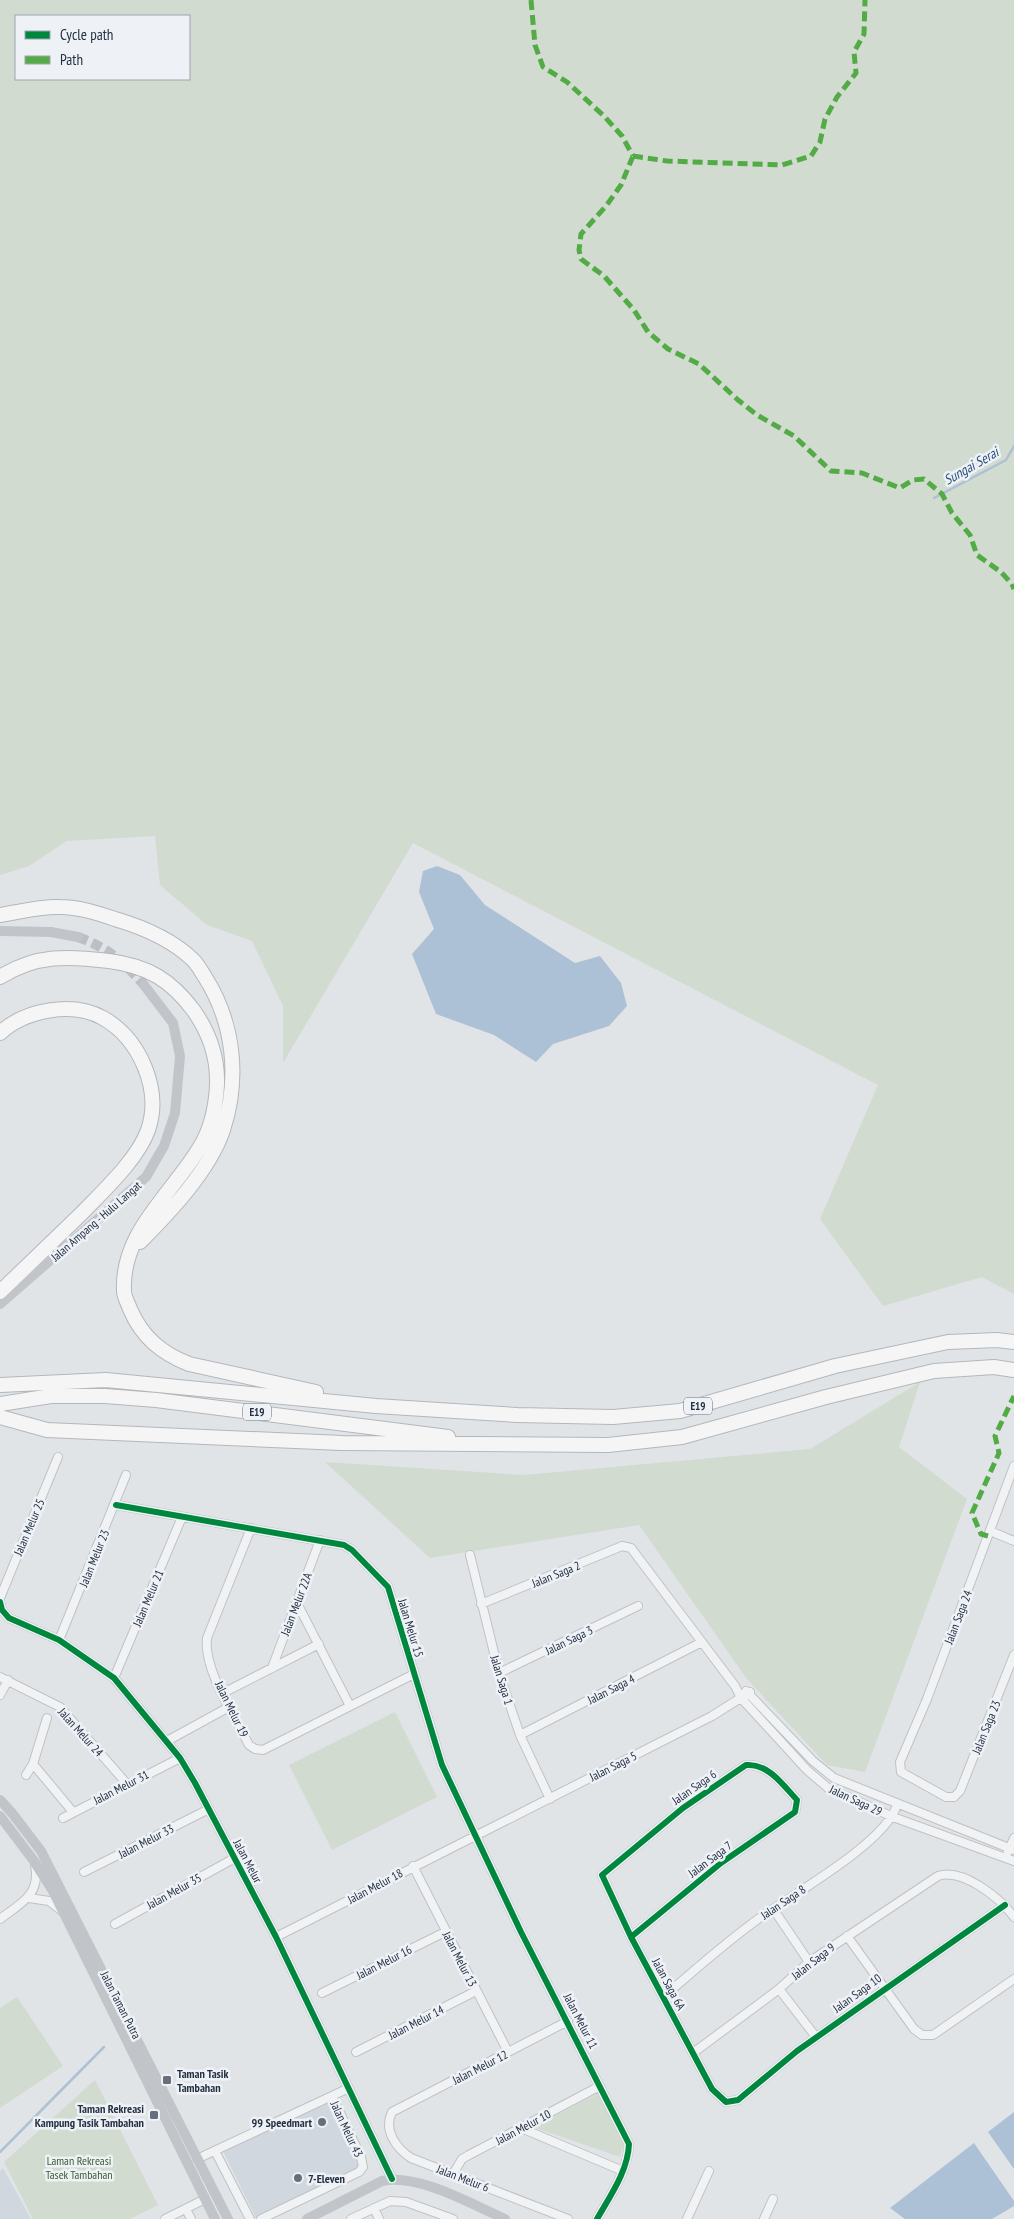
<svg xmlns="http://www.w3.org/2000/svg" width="1014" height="2219" font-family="'PT Sans Narrow',sans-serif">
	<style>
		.built { fill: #d1d7de }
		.green { fill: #d1dbd0; fill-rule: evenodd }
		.water { fill: #acc0d6 }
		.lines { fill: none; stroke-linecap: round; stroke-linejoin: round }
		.stream { stroke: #acc0d6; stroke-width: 2.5 }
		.secondary-tunnel { stroke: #bbc0c6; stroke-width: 10; stroke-dasharray: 10 5; stroke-linecap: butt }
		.street-casing { stroke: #bfc2c5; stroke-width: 10 }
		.highway-casing { stroke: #b3b7bc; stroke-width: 16 }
		.street { stroke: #f1f2f3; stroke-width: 8 }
		.secondary { stroke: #c1c5c9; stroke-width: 10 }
		.highway { stroke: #f5f5f6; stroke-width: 14 }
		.quiet { stroke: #53ab46; stroke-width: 5; stroke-dasharray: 10 5; stroke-linecap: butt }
		.cycleway-casing { stroke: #eef2f7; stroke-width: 9 }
		.cycleway { stroke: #00873e; stroke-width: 6 }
		.poi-dot { fill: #676f7c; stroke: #eef2f7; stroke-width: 2 }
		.labels { text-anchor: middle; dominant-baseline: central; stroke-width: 5; stroke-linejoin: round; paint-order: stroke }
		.shield { fill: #eef2f7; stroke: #616a78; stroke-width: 1 }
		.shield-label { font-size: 11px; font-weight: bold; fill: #253042 }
		.street-label { font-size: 12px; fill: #253042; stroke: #eef2f7 }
		.poi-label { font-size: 12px; font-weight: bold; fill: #253042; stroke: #eef2f7; text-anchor: start }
		.park-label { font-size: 12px; fill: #3b6031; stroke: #eef2f7 }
		.water-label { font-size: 14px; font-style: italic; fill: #2b507b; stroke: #eef2f7 }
	</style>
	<rect width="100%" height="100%" fill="#e1e4e7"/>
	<path class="built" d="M330,2101L358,2157L360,2167L256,2218L223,2151Z
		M3,2168L31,2219H0V2171Z"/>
	<path class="green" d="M0,0H1014V1294L982,1277L883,1306L820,1219L878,1085L413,843L283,1063V1006L252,941L207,925L160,885L155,836L67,841L29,866L0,875ZM16,16H189V79H16Z
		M920,1382L899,1447L967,1499L865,1772L827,1765L747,1679L639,1525L430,1558L325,1462L524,1475L810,1449Z
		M395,1712L437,1797L332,1850L289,1765Z
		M17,1997L63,2066L0,2108V2008Z
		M95,2080L158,2205L130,2219H33L4,2162Z
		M599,2093L624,2144L620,2157L533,2127Z"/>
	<path class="water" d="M437,866L460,875L485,905L575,963L600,956L621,983L627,1006L609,1026L553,1044L536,1062L494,1035L436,1014L412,954L434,929L419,892L423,871Z
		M1014,2112V2169L988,2132Z
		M974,2143L1014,2201V2206L992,2219H905L890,2208Z"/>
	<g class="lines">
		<path class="stream" d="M934,498L1006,460L1014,446
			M0,2152L104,2047"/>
		<path class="secondary-tunnel" d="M78,937C108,948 123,961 144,985"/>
		<defs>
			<path id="street" d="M1014,1466L927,1699L900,1762L901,1772L946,1797H954L960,1791L1014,1655
				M116,1505L344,1545L352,1550L388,1587L442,1765L521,1932L629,2144C628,2171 610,2196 597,2219
				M251,1528L207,1638C203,1669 235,1717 249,1745L255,1749L263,1750L414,1674
				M990,1531L1014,1541
				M470,1555L499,1673L520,1735L550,1799
				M0,1598L58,1457
				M0,1602L2,1610L9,1618L59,1640L114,1678L180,1758L195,1783L276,1937L392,2179
				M297,1603L350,1706
				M481,1604L622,1546L631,1548L735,1686L741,1698L807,1770L828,1788L893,1817L1014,1861
				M59,1640L126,1475
				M272,1668L320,1540
				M499,1673L638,1606
				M0,1677L60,1707L127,1784
				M114,1678L182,1517
				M746,1691L813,1761L834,1778L1014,1850
				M223,1693L319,1644
				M0,1695L8,1680
				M520,1735L702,1642
				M167,1741L229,1707
				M33,1764L73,1812
				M26,1775L33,1764L47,1718
				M63,1818L180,1758
				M1008,1852L1014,1838
				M413,1866L508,2052
				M84,1872L209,1809
				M29,1898L49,1901L62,1911
				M774,1910L809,1962
				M0,1919C21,1903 41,1895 35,1865
				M115,1924L233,1859
				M847,1936L914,2029L922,2035H933L1014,1979
				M276,1937L712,1716L750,1692
				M631,1937L721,1863L795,1812L797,1800C783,1785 768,1763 746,1765L683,1808L602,1875L631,1937L712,2089L726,2102L738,2100L797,2051L1005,1905
				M779,1989L816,2037
				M322,1993L445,1932
				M663,1997C695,1970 727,1941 761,1917C795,1893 885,1843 897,1805
				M356,2052L476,1991
				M693,2053L779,1989L809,1962L938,1876C963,1868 1000,1898 1014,1917
				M521,2128L623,2171
				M215,2151L250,2219
				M197,2159L349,2088
				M453,2174L462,2159L469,2155L600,2086
				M374,2208L379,2219
				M186,2209L191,2219
				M165,2219L205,2199
				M261,2219L359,2172L363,2167L361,2157L332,2096
				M351,2219L390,2201L406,2202L453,2219
				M568,2219L411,2158C396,2148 383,2130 392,2112L568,2021
				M687,2219L709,2171
				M764,2219L773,2199"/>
			<path id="highway" d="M0,915C19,912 41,906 60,907C79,907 97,913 115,919C142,927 171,939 192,959C197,963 201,971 205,977C234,1023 240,1078 223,1130C209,1171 170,1212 140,1242
				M0,977C37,954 68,956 109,961C148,966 171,980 194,1011C210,1034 218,1057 217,1085C216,1105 211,1129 200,1147C173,1193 121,1232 124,1291C124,1297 128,1303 130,1309C142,1337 161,1353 189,1364L316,1392
				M0,1033C25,1010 72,1001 103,1018C140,1039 162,1090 148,1130C138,1159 103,1191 82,1213C55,1239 27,1266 0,1292
				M0,1385L106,1380L376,1406L517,1415L613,1417L680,1411L835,1366L948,1342L997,1340L1014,1342
				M0,1404L51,1396H105L156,1400L448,1437
				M0,1417L47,1430L342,1443L608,1445L682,1437L826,1397L934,1371L994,1367L1014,1370"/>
		</defs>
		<use href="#street" class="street-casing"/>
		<use href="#highway" class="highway-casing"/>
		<use href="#street" class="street"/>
		<path class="secondary" d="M0,931L51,932L78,937
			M0,1304L146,1177L164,1146L175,1113L180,1056L173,1023L144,985
			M0,1800L12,1813L41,1851L228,2219
			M0,1816L34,1861L53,1891L215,2219
			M307,2219L382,2181C418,2173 471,2204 505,2219"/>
		<use href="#highway" class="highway"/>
		<path class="quiet" d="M531,0L535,45L543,67L567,82L604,116L622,136L633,156
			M633,156L621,185L606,206L581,234L579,250L581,259L604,276L634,310L648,332L668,349L699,364L738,400L757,415L794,436L831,471L862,473L900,488L913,480L924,479L942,494L952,513L970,535L977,555L1001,572L1012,584L1014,589
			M633,156L667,161L782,165L811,156L820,142L825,119L837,97L856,73L854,52L864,34L865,0
			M988,1536L981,1534L972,1513L999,1453L995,1436L1014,1396"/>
		<defs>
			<path id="cycleway" d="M116,1505L344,1545L352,1550L388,1587L442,1765L521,1932L629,2144C628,2171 610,2196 597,2219
				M0,1602L2,1610L9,1618L59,1640L114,1678L180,1758L195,1783L276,1937L392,2179
				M631,1937L721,1863L795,1812L797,1800C783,1785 768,1763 746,1765L683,1808L602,1875L631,1937L712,2089L726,2102L738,2100L797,2051L1005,1905"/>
		</defs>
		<use href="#cycleway" class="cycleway-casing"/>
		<use href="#cycleway" class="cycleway"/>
	</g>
	<g class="poi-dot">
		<rect x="162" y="2075" width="10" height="10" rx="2.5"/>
		<rect x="149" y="2110" width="10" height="10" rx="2.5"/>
		<circle cx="322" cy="2122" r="5"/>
		<circle cx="298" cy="2178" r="5"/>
	</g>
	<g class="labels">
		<g class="shield">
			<rect x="684" y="1397.5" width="28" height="17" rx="4"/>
			<rect x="243" y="1403.5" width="28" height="17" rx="4"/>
		</g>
		<g class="shield-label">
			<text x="698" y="1406">E19</text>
			<text x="257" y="1412">E19</text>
		</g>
		<g class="street-label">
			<text transform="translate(96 1221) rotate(-41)">Jalan Ampang - Hulu Langat</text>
			<text transform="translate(29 1527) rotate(-67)">Jalan Melur 25</text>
			<text transform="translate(94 1558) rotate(-68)">Jalan Melur 23</text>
			<text transform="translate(556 1574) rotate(-22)">Jalan Saga 2</text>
			<text transform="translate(148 1598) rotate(-67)">Jalan Melur 21</text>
			<text transform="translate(296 1604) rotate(-69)">Jalan Melur 22A</text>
			<text transform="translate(958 1617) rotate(-69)">Jalan Saga 24</text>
			<text transform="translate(411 1628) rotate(73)">Jalan Melur 15</text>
			<text transform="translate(569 1640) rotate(-26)">Jalan Saga 3</text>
			<text transform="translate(502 1680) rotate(73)">Jalan Saga 1</text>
			<text transform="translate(611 1689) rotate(-27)">Jalan Saga 4</text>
			<text transform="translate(232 1709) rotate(64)">Jalan Melur 19</text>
			<text transform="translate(986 1727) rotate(-68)">Jalan Saga 23</text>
			<text transform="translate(81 1732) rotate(48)">Jalan Melur 24</text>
			<text transform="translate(613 1766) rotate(-27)">Jalan Saga 5</text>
			<text transform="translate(121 1787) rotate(-27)">Jalan Melur 31</text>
			<text transform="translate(694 1787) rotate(-35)">Jalan Saga 6</text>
			<text transform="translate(856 1800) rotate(25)">Jalan Saga 29</text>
			<text transform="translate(146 1841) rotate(-27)">Jalan Melur 33</text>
			<text transform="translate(710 1859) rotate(-37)">Jalan Saga 7</text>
			<text transform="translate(248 1861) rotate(62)">Jalan Melur</text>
			<text transform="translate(375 1886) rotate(-28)">Jalan Melur 18</text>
			<text transform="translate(174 1891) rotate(-29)">Jalan Melur 35</text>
			<text transform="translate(783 1902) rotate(-34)">Jalan Saga 8</text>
			<text transform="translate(460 1959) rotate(63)">Jalan Melur 13</text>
			<text transform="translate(813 1961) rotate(-38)">Jalan Saga 9</text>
			<text transform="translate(384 1962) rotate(-27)">Jalan Melur 16</text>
			<text transform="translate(669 1984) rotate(62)">Jalan Saga 6A</text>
			<text transform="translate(857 1993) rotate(-36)">Jalan Saga 10</text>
			<text transform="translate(121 2005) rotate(63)">Jalan Taman Putra</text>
			<text transform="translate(581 2021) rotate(63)">Jalan Melur 11</text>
			<text transform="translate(416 2022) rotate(-27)">Jalan Melur 14</text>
			<text transform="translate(480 2067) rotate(-27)">Jalan Melur 12</text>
			<text transform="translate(523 2127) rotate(-28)">Jalan Melur 10</text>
			<text transform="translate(347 2129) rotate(65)">Jalan Melur 43</text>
			<text transform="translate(463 2178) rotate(21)">Jalan Melur 6</text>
		</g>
		<g class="poi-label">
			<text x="177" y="2073">Taman Tasik<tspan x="177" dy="14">Tambahan</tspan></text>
			<text x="144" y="2108" text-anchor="end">Taman Rekreasi<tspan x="144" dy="14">Kampung Tasik Tambahan</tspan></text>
			<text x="312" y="2122" text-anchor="end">99 Speedmart</text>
			<text x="308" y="2178">7-Eleven</text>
		</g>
		<g class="park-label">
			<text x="79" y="2160">Laman Rekreasi<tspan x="79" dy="14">Tasek Tambahan</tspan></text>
		</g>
		<g class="water-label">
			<text transform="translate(971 466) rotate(-30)">Sungai Serai</text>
		</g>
	</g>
	<rect x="15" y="15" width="175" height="65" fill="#eef2f7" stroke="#9ea4af"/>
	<rect x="25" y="31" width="25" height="8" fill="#00873e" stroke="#9ea4af"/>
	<text x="60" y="40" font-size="15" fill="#253042">Cycle path</text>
	<rect x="25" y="56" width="25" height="8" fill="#53ab46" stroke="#9ea4af"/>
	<text x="60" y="65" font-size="15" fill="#253042">Path</text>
</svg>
